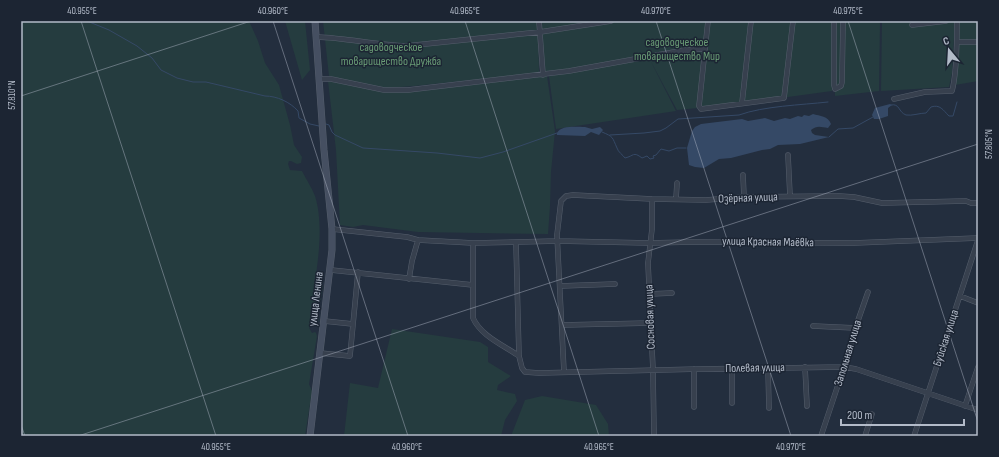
<svg xmlns="http://www.w3.org/2000/svg" width="999" height="457" font-family="'Sofia Sans Condensed',sans-serif">
	<style>
		.green { fill: #253c3f }
		.water { fill: #354966 }
		.lines { fill: none; stroke-linecap: round; stroke-linejoin: round }
		.stream { stroke: #354966; stroke-width: 1 }
		.street-casing { stroke: #555e6c; stroke-width: 5.5 }
		.secondary-casing { stroke: #555e6c; stroke-width: 7 }
		.street { stroke: #37404e; stroke-width: 4.5 }
		.secondary { stroke: #454f61; stroke-width: 6 }
		.ticks { fill: none; stroke: #b3bbc9; stroke-width: 1; stroke-opacity: 0.45 }
		.labels { text-anchor: middle; dominant-baseline: central; stroke-width: 3; stroke-linejoin: round; paint-order: stroke }
		.park-label { font-size: 12px; fill: #699b75; stroke: #1c2533 }
		.street-label { font-size: 12px; fill: #b3bbc9; stroke: #1c2533 }
		.neatline { fill: none; stroke: #b3bbc9; stroke-width: 1.5 }
		.ticks-label { font-size: 10px; text-anchor: middle; fill: #b3bbc9 }
	</style>
	<rect width="100%" height="100%" fill="#232e3e"/>
	<path class="green" d="M21,21H249L258,41L265,63L279,85L290,125L294,145L302,157L301,163L297,164L291,161H289L288,164L290,170L302,171C306,179 312,188 315,196C323,221 319,256 315,281L318,285H322L323,286L319,309V319L317,325H312L309,328L312,333L315,332L316,333L317,336L309,384L312,391L305,436H21Z
		M285,21H305L310,70L302,80Z
		M323,21H538L539,73L414,86L387,88L329,76Z
		M541,21H880L879,91L835,96L834,34L832,91L698,109V108L677,110L649,58L676,111L556,129L549,76L626,62L545,73Z
		M882,21H955L952,73L949,87L881,91Z
		M958,21H978V81L955,85Z
		M547,76L555,131L551,172L550,206L548,234L418,232L363,225L353,227L340,225L336,150L328,81L385,92H411Z
		M392,329L480,342L488,347V362L511,376L498,385L497,390L515,394L517,401L505,420L501,436H344L350,383L378,388Z
		M542,396L596,405L608,424L609,436H511L525,400Z"/>
	<path class="water" d="M890,104L892,105L888,108V116L879,119H874L872,115L875,108Z
		M813,114C820,116 828,116 831,124L828,128C821,127 817,125 811,130L812,133L815,135L829,137L800,144L778,145L770,149L762,150L731,158L719,159L704,168L695,167L689,165L687,148L692,131L695,127L701,124L742,119L748,121L765,118L774,121L785,118L790,119L798,116L802,117L804,115L809,116Z
		M585,127L592,129L600,127L603,130L599,135L591,132L585,136L557,135V133C561,125 576,127 585,127Z"/>
	<g class="lines">
		<path class="stream" d="M87,21L109,30L137,46L152,58L161,70L177,78L193,82H206L265,96C277,96 290,102 298,111L299,118L310,124L319,126
			M891,105C900,103 898,112 906,115C912,116 920,113 926,113L931,107C940,104 943,110 949,116H953L957,102
			M326,124L329,125L332,132L335,135L363,148L437,153L480,158L503,152L557,133
			M602,132C614,137 612,137 617,148C618,152 623,155 625,158C634,156 633,151 642,158L647,156L650,159L654,158L653,156L656,155L661,149L669,151L677,148H686
			M610,135L644,133L660,131L666,128L678,119L739,115C764,106 801,105 828,102
			M829,137L838,129L853,128L873,117"/>
		<defs>
			<path id="street" d="M539,21L543,75
				M708,21L699,106L701,109L784,98L793,21
				M834,21V85L835,89L841,86L842,82L843,21
				M912,25L946,21
				M317,37C347,38 376,45 406,46L540,32L611,21
				M957,42H978
				M320,79H331L384,90H408L569,71L685,50L704,49
				M894,99L925,92L952,91C957,73 957,41 957,21
				M742,103L751,21
				M788,155L790,196
				M743,175L744,197
				M652,199V229L648,263L653,370L654,436
				M676,199L677,183
				M332,229L407,237L418,240L473,243L558,241L649,243L691,242L854,243L978,238
				M473,243V318C481,336 503,345 519,356
				M516,243L519,356L522,368L525,372L539,373L700,369L844,367L856,369L978,410
				M331,270L473,285
				M409,279L412,261L418,240
				M560,286L615,284
				M650,294L672,293
				M960,296L978,303
				M324,321L353,324
				M562,325L651,323
				M813,326L856,328
				M320,353L350,356L358,272
				M805,367L807,406
				M768,368L769,408
				M694,369V407
				M732,369V403
				M564,372L557,235L561,201L566,196L573,195L652,199L706,200L744,197L839,196L854,197L882,203L966,201L971,203H978
				M965,406L978,367
				M821,436L844,367L855,329L868,292
				M865,436L872,414
				M914,436L978,240"/>
			<path id="secondary" d="M310,436L332,250V229L324,150L315,21"/>
		</defs>
		<use href="#street" class="street-casing"/>
		<use href="#secondary" class="secondary-casing"/>
		<use href="#street" class="street"/>
		<use href="#secondary" class="secondary"/>
	</g>
	<path class="ticks" d="M81,21L216,436M273,21L408,436M465,21L599,436M656,21L791,436M848,21L978,422M21,96L251,21M21,425L25,436M78,436L978,144"/>
	<g class="labels">
		<g class="park-label">
			<text x="677" y="42">садоводческое<tspan x="677" dy="14">товарищество Мир</tspan></text>
			<text x="391" y="47">садоводческое<tspan x="391" dy="14">товарищество Дружба</tspan></text>
		</g>
		<g class="street-label">
			<text transform="translate(748 198) rotate(-2)">Озёрная улица</text>
			<text transform="translate(768 242) rotate(1)">улица Красная Маёвка</text>
			<text transform="translate(316 299) rotate(-83)">улица Ленина</text>
			<text transform="translate(650 317) rotate(-92)">Сосновая улица</text>
			<text transform="translate(946 338) rotate(-72)">Буйская улица</text>
			<text transform="translate(848 353) rotate(-73)">Запольная улица</text>
			<text transform="translate(755 368) rotate(-1)">Полевая улица</text>
		</g>
	</g>
	<rect width="999" height="457" fill="none" stroke="#1c2533" stroke-width="44"/>
	<g transform="translate(949 50) rotate(342)" stroke="#1c2533" stroke-width="3" paint-order="stroke">
	<path d="M0-3L7 15L0 10L-7 15Z" fill="#b3bbc9"/>
	<text y="-6" font-size="11" font-weight="bold" text-anchor="middle" fill="#b3bbc9">С</text>
	</g>
	<path d="M841 419v6h123v-6" fill="none" stroke="#b3bbc9" stroke-width="2"/>
	<text x="847" y="419" font-size="12" fill="#b3bbc9" stroke="#1c2533" stroke-width="3" paint-order="stroke">200 m</text>
	<rect x="22" y="22" width="955" height="413" class="neatline"/>
	<g class="ticks-label">
		<text x="82" y="14">40.955°E</text>
		<text x="273" y="14">40.960°E</text>
		<text x="465" y="14">40.965°E</text>
		<text x="656" y="14">40.970°E</text>
		<text x="848" y="14">40.975°E</text>
		<text transform="translate(11 95) rotate(-90)" y="4">57.810°N</text>
		<text transform="translate(988 144) rotate(-90)" y="4">57.805°N</text>
		<text x="216" y="450">40.955°E</text>
		<text x="407" y="450">40.960°E</text>
		<text x="599" y="450">40.965°E</text>
		<text x="791" y="450">40.970°E</text>
	</g>
</svg>
